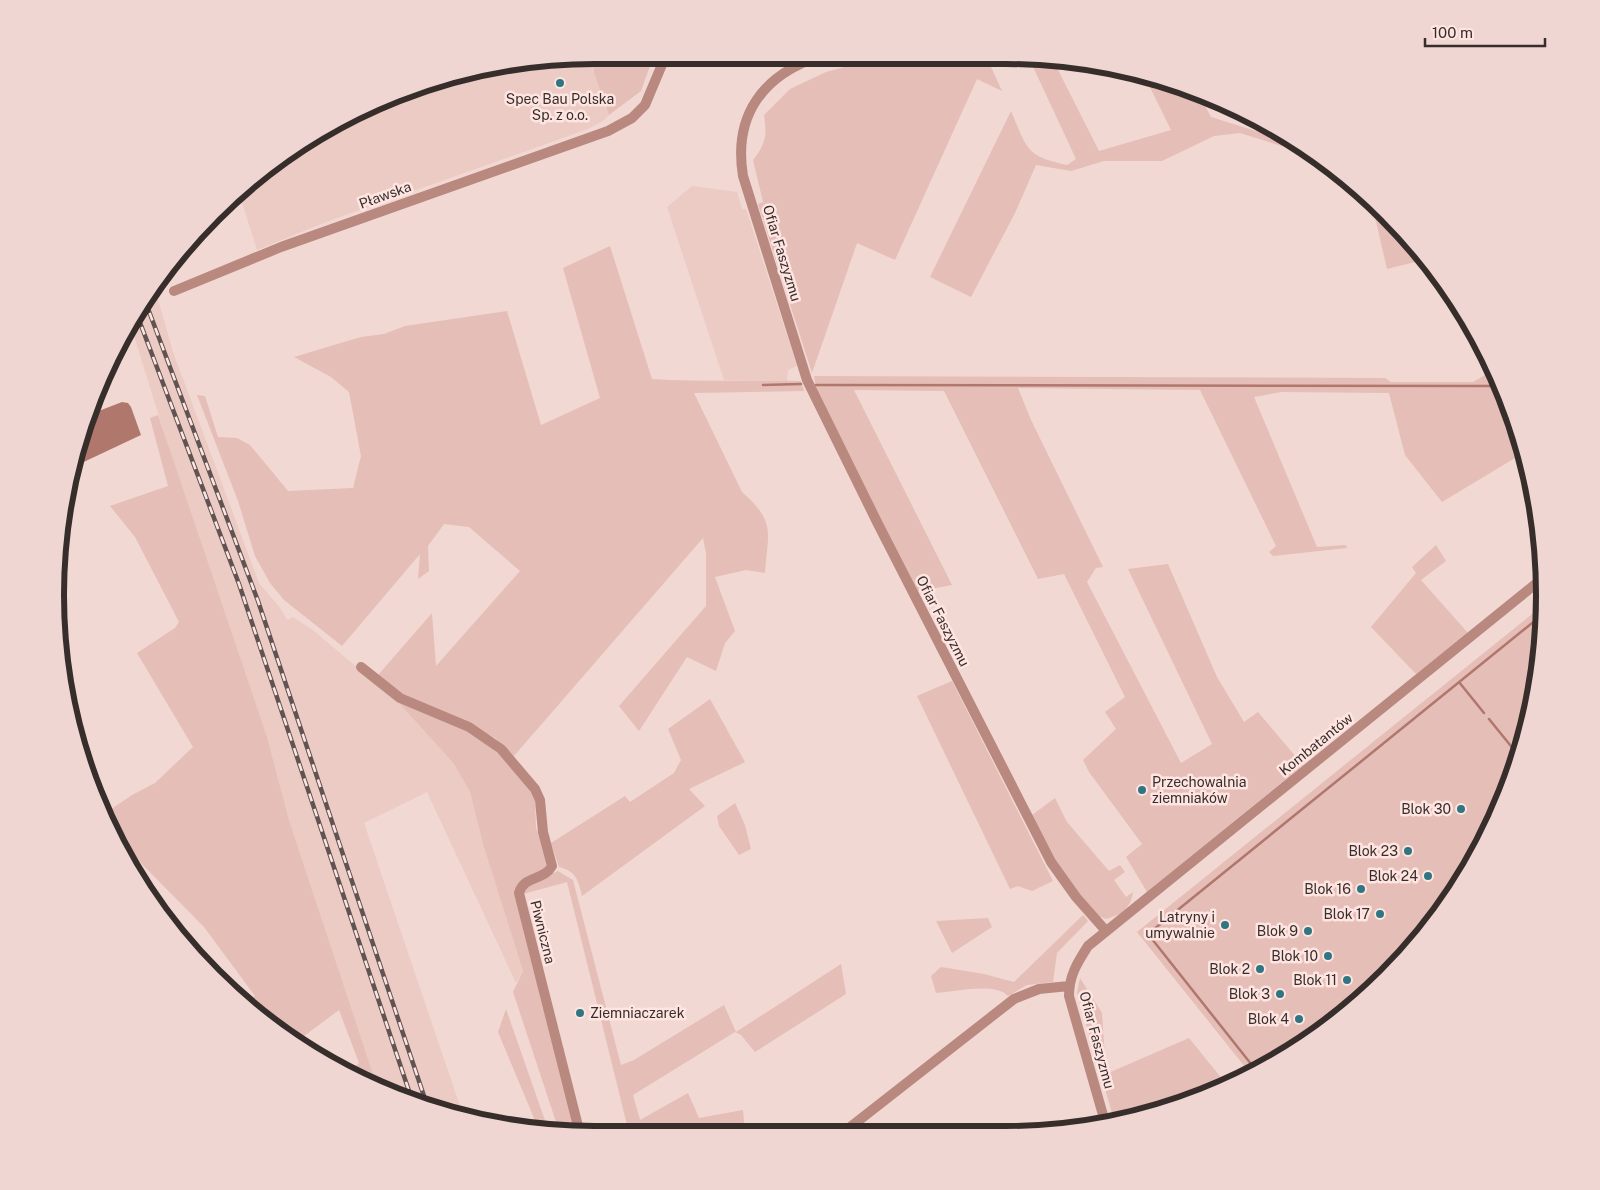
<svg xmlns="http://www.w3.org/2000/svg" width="1600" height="1190" font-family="'Public Sans',sans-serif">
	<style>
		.built { fill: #ebcbc4 }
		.green { fill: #e5beb7 }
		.water { fill: #b0776d }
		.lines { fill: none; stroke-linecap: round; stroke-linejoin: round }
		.stream { stroke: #b0776d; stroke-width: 2.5 }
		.minor { stroke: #b98980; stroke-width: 10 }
		.rail-casing { stroke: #605351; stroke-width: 4.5 }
		.rail { stroke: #ffe5e1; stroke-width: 2.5; stroke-dasharray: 8; stroke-linecap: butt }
		.poi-dot { fill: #307682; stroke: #ffe5e1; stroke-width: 2 }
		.labels { text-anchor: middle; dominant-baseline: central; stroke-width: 5; stroke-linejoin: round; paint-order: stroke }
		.poi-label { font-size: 14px; fill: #372e2c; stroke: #ffe5e1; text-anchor: end }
		.street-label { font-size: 14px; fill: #372e2c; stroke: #ffe5e1 }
		.rim { fill: none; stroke: #372e2c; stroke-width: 6 }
	</style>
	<rect width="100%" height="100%" fill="#f1d8d3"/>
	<path class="built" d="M588,56L609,115L603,121L588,129L326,222L257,250L239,193L325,127L455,73Z
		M692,186L737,192L742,209H746L797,366L788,370L787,381L724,380L667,207Z
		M154,285L173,352L259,583L281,609L287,620L293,617L314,631L398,702L454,764L470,792L483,844L523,971L516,983L427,792L364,823L463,1115L422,1106L377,1086L289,820L267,737L180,484L130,323Z"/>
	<path class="green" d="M654,55L641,91L609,115L594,73L591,56Z
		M885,56H986L1002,91L977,79L895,260L857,243L812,373L758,204L763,202L753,160C766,143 767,136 764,115L790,89L826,72Z
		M1028,56L1052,58L1099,151L1171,130L1143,73L1197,91L1211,117L1285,140L1291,139L1304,145L1294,150L1240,133L1214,136L1162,161H1104L1071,171L1036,165L1015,213L971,297L930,277L1011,111C1027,148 1025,156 1067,165L1076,159Z
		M1371,200L1427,259L1387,269Z
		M610,246L652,379C701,382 751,380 801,381L804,391L694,393L742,492C776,522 768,532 765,573L746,570L715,577L735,631L725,643L716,671L687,657L639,731L619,706L706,606V553L703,538L514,756L495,738L460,719L403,697L378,675L432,613L436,666L520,571L469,527L444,524L428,546L429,571L418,579L420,554L342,646L284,600L270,583L255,556L238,501L197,395L205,396L218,437L237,438L250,445L288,491L353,488L361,456L349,392L331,377L294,357L361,337L384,334L405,326L507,311L541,425L600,398L563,268Z
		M1494,370L1525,452L1442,502L1405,455L1389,393L1281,392L1254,397L1317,547L1346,545L1347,548L1273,556L1269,552L1276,546L1200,390L1018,388L1031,420L1103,567L1096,568L1087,582L1181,763L1212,744L1128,569L1168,564L1217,677L1244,722L1258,712L1303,765L1147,892L1126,857L1142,844L1089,772L1083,760L1116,729L1105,712L1125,697L1064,574L1038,579L944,391L854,390L952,585L914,592L817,393L814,376L1385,378L1391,382H1473Z
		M158,415L267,737L289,820L377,1086L350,1072L359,1063L339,1010L296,1042L244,1005L255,996L204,927L127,849L122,854L104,814L132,795L155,783L193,747L137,653L175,628L179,622L135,537L110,506L168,486L150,418Z
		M1436,545L1446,561L1421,580L1468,633L1416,674L1371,627L1416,573L1412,567Z
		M1542,606L1540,666L1516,769L1473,865L1411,951L1334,1024L1249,1072L1137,932Z
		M952,681L1053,881L1032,891L1018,886L1010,889L917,696Z
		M710,699L745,762L689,789L705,806L582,896C578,880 576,871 559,867L551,843L625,796L630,802L674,773L681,760L668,729Z
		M398,702L470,731L499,754L518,772L535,797L536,828L548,860L545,870L524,878L514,893L576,1134H560L513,992L523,971L483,844L470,792L454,764Z
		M1055,798L1067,822L1109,871L1120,865L1125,872L1114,880L1126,897L1133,892C1131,908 1121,915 1106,919L1096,915L1052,858L1032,815Z
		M735,803L745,825L751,849L739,855L719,826L717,816Z
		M558,871L573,880L621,1065L634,1060L724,1005L736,1032L841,964L846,994L755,1052L741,1035L735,1032L633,1095L640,1120L688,1093L699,1118L743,1110L745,1133H730L728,1129L712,1133H629L567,882L523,894L527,885Z
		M1083,915L1088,921L1057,953L1053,982L1027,985L1008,996C994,982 956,992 936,993L931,976L941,967L984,974L1014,982Z
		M988,918L992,927L952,953L936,921Z
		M1080,978L1102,1013L1106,1074L1189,1038L1227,1085L1211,1094L1114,1120L1077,993Z
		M506,1009L549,1132L539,1130L498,1032Z"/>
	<path class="water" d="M122,402L128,403L131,407L141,435L73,467L91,414Z"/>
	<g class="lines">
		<path class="stream" d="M763,385L801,384
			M816,385L1501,386
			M1459,682L1484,713
			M1489,719L1519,756
			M1255,1069L1148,934L1542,615"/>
		<path class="minor" d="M820,56C763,75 733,115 743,176L807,380L878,524L1051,862L1076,897L1106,931
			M174,291L281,247L608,131L632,118L645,105L666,55
			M361,667L400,698L469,727L501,749L535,789L540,800L543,832L552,866C544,881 524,875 519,893L580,1134
			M1105,1122L1069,996C1069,976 1077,963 1088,946L1543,578
			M844,1132L1014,999L1039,989L1069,986"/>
		<defs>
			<path id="rail" d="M144,298L258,601L428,1108
				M136,312L239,584L413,1103"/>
		</defs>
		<use href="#rail" class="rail-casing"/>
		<use href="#rail" class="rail"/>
	</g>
	<g class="poi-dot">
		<circle cx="560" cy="83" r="5"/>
		<circle cx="1142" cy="790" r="5"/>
		<circle cx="1461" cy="809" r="5"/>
		<circle cx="1408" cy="851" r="5"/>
		<circle cx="1428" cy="876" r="5"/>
		<circle cx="1361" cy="889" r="5"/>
		<circle cx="1380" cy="914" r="5"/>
		<circle cx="1225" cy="925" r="5"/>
		<circle cx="1308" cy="931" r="5"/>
		<circle cx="1328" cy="956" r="5"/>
		<circle cx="1260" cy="969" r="5"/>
		<circle cx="1347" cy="980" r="5"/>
		<circle cx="1280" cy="994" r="5"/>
		<circle cx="580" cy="1013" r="5"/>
		<circle cx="1299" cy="1019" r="5"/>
	</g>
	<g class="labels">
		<g class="poi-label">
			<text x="560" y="99" text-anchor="middle">Spec Bau Polska<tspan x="560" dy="16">Sp. z o.o.</tspan></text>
			<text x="1152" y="782" text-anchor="start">Przechowalnia<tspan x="1152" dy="16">ziemniaków</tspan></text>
			<text x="1451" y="809">Blok 30</text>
			<text x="1398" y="851">Blok 23</text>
			<text x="1418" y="876">Blok 24</text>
			<text x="1351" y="889">Blok 16</text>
			<text x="1370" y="914">Blok 17</text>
			<text x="1215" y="917">Latryny i<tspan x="1215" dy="16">umywalnie</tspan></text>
			<text x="1298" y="931">Blok 9</text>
			<text x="1318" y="956">Blok 10</text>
			<text x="1250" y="969">Blok 2</text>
			<text x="1337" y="980">Blok 11</text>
			<text x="1270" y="994">Blok 3</text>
			<text x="590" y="1013" text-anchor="start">Ziemniaczarek</text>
			<text x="1289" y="1019">Blok 4</text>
		</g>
		<g class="street-label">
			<text transform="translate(385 195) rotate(-20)">Pławska</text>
			<text transform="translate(782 253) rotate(73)">Ofiar Faszyzmu</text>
			<text transform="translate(943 621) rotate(63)">Ofiar Faszyzmu</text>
			<text transform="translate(1316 744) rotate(-39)">Kombatantów</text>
			<text transform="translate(543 932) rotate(76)">Piwniczna</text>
			<text transform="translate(1097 1040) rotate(75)">Ofiar Faszyzmu</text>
		</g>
	</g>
	<path d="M0 0H1600V1190H0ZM595 64H1005A531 531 0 0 1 1536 595V595A531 531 0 0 1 1005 1126H595A531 531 0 0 1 64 595V595A531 531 0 0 1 595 64Z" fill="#efd6d3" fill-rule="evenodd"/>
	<path class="rim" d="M595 64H1005A531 531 0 0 1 1536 595V595A531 531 0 0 1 1005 1126H595A531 531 0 0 1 64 595V595A531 531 0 0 1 595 64Z"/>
	<path d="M1425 38v8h120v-8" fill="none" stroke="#372e2c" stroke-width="2.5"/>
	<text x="1432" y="38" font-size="15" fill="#372e2c" stroke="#ffe5e1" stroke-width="4" paint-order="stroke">100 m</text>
</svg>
